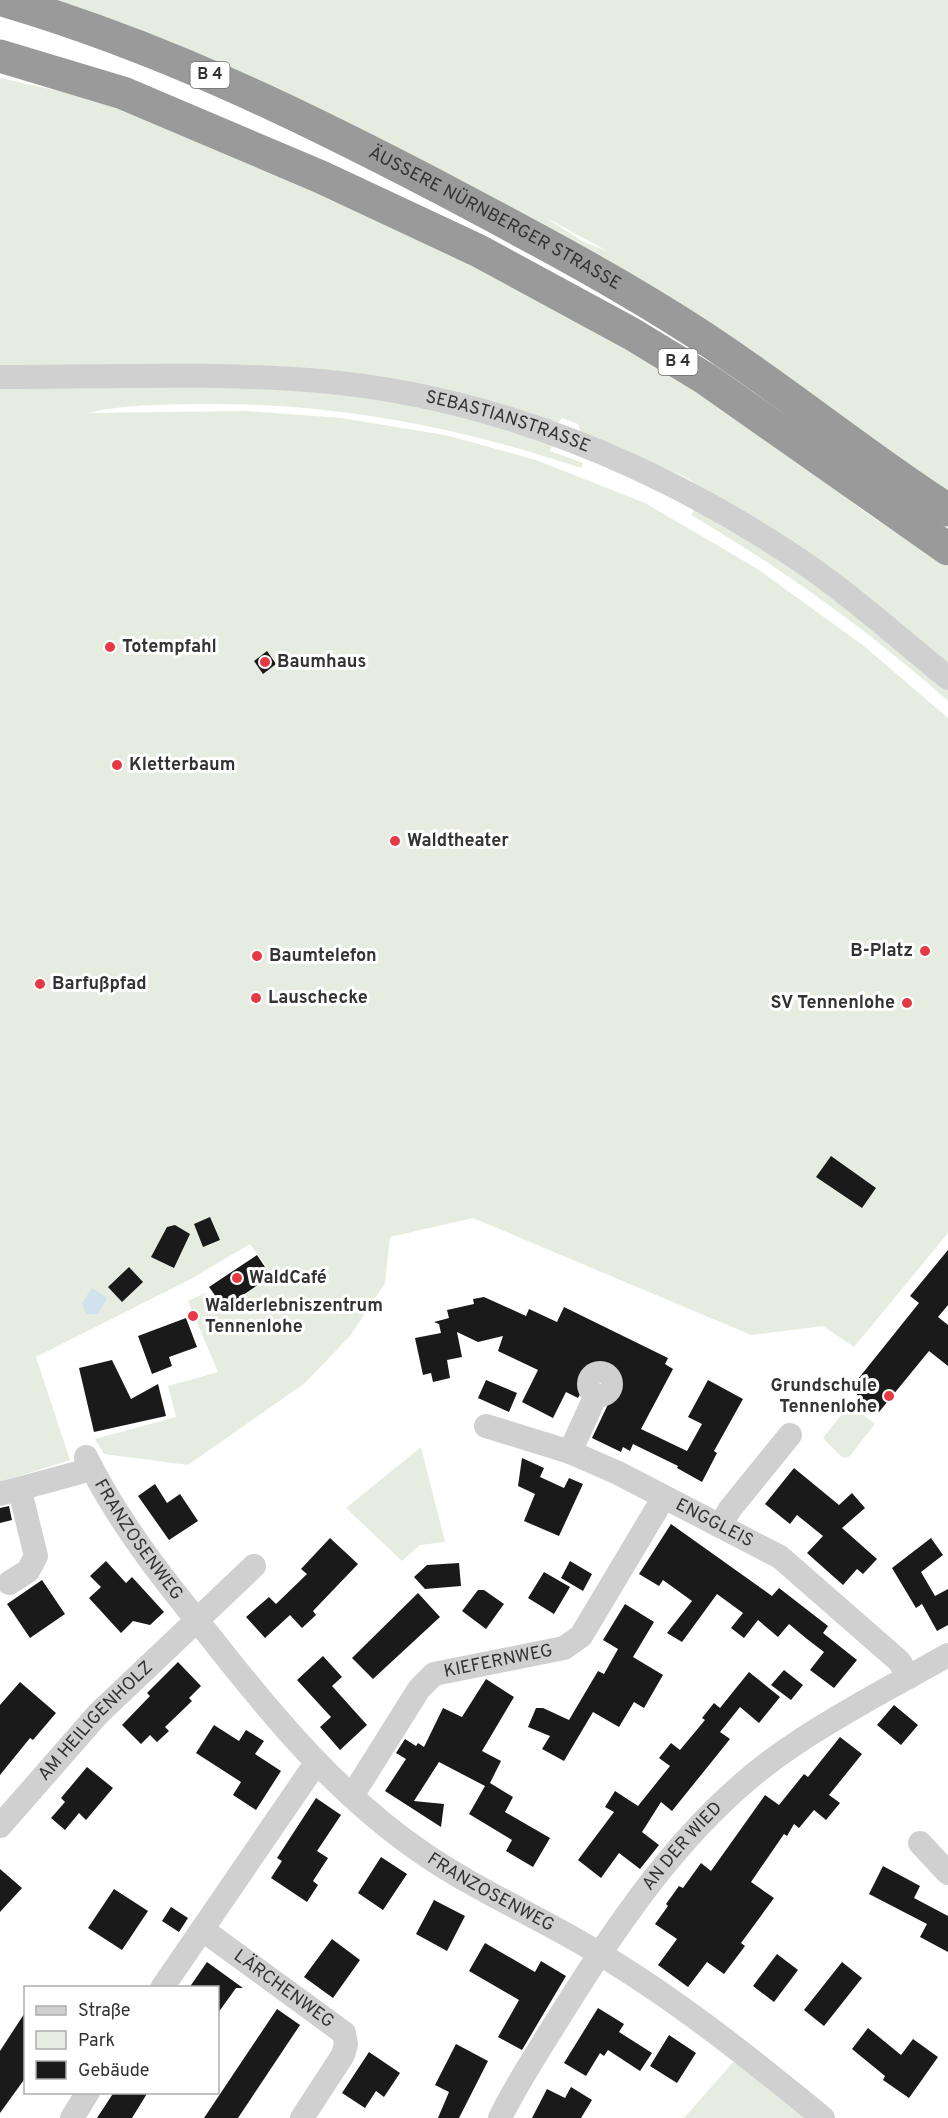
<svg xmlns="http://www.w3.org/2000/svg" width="948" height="2118" font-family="Overpass,sans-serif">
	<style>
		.green { fill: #e6ecdf; fill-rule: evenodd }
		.water { fill: #cfe2ee }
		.building { fill: #1a1a1a }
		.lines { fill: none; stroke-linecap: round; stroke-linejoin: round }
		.minor { stroke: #d0d0d0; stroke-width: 24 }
		.highway { stroke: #9a9a9a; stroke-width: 33 }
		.poi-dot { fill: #e63946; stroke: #fff; stroke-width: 2 }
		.labels { text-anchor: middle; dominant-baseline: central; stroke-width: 6; stroke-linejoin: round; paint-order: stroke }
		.shield { fill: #fff; stroke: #707070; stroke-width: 1.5 }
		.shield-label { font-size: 16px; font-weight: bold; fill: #333 }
		.street-label { font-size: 18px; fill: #333; stroke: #fff }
		.poi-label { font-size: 18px; font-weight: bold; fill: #333; stroke: #fff; text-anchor: start }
	</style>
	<rect width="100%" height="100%" fill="#fff"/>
	<path class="green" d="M39,0H948V497L769,369ZM543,216L609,252L582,241Z
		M0,78L100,100L359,208L628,345L809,468L862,510L948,567V665L734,506L683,476L581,433L578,424L562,418L557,424L335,371L273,366L0,367Z
		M0,387C128,387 259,380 385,401C442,410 498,426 552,445L550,451L583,463L581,468C456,426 331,402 198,404C163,405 123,404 89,413L246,411L341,418L445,435L536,460L645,503L756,568L864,646L948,718V1233L854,1347L823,1326L751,1335L473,1218L390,1237L385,1283L350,1336L305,1383L188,1465L104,1454L95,1439L176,1417L168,1386L218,1372L188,1301L205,1293L220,1312L273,1275L250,1244L189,1280L36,1357L70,1460L0,1482Z
		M695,508L810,579L948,688V701C868,630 783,569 691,515Z
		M850,1404L875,1424L849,1457L843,1458L823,1438Z
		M421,1447L445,1542L420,1545L402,1561L346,1508Z
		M735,2060L805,2118H684Z"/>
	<path class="water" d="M92,1288L107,1298L98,1314H86L82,1303Z"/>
	<path class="building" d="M267,651L276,664L263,674L254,661Z
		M831,1156L876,1188L862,1208L816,1177Z
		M210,1217L220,1240L203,1247L194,1224Z
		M175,1225L190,1234L174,1268L151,1257L167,1227Z
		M948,1250V1305L938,1317L948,1325V1366L929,1351L879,1412L850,1389L919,1303L910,1296Z
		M257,1255L271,1276L224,1308L209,1287Z
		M129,1267L143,1282L122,1302L108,1287Z
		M484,1297L526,1316L529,1309L557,1322L564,1307L668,1358L665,1364L673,1369L641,1429L687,1451L702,1424L688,1417L708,1380L743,1399L714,1451L717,1453L702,1482L677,1468L678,1466L633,1444L630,1451L623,1447L621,1452L592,1438L620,1379L594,1366L578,1398L566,1392L553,1418L522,1402L538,1370L498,1351L503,1336L478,1342L457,1332L462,1357L447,1360L450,1378L433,1382L431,1373L423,1375L415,1338L441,1333L439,1324L434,1322L449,1318L447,1310L474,1304L473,1299Z
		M186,1318L197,1347L169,1357L172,1366L152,1374L138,1336Z
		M112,1360L131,1399L158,1384L166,1416L94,1432L79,1368Z
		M486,1380L517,1393L509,1412L478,1398Z
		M522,1458L544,1468L540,1477L564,1488L569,1478L583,1484L559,1536L524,1521L535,1494L518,1486Z
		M794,1468L839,1505L852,1493L865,1508L842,1528L877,1559L863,1574L857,1569L843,1585L807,1553L823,1536L797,1515L790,1524L765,1504Z
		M155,1484L167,1503L180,1494L198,1521L169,1540L138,1496Z
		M9,1506L12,1520L0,1523V1508Z
		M671,1524L772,1596L779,1588L828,1626L823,1633L857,1660L834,1688L810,1670L824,1652L807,1639L789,1624L778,1637L758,1620L744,1638L731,1628L743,1613L717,1594L682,1642L667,1633L692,1601L663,1580L659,1586L639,1574Z
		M330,1538L358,1564L313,1611L316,1615L302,1628L290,1615L265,1638L246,1617L269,1597L276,1604L307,1574L301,1569Z
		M931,1538L943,1555L921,1572L935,1596L948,1589V1625L937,1631L922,1604L916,1608L892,1568Z
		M106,1561L126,1583L132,1577L164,1612L150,1625L133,1621L121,1633L89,1598L101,1587L90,1576Z
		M570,1561L592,1574L583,1591L561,1578Z
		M459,1563L461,1586L425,1589L414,1577L427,1565Z
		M544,1572L570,1587L554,1614L528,1598Z
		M42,1580L65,1614L30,1638L7,1604Z
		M478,1590H484L504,1604L486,1629L462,1611Z
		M418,1593L440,1617L373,1679L352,1658Z
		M625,1604L654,1622L633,1657L663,1675L644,1708L634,1702L619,1727L593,1712L564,1761L542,1749L550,1736L528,1727L536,1708H543L569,1720L598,1671L604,1674L618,1649L603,1640Z
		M323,1656L342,1677L332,1686L367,1725L340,1750L320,1727L331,1717L297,1680Z
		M178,1662L201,1686L189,1698L192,1701L165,1727L169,1731L157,1742L150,1735L141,1744L122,1725L150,1696L147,1693Z
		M784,1670L803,1685L791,1700L771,1685Z
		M749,1672L780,1697L759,1723L740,1707L720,1732L730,1739L672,1811L661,1802L642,1832L659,1845L640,1869L619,1853L601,1878L578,1860L614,1812L605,1807L615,1791L638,1806L670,1766L659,1758L671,1743L680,1750L705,1720L702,1718L714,1703L720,1708Z
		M486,1679L514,1697L482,1751L501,1761L490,1783L513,1797L505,1812L550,1838L533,1867L506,1851L512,1840L469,1814L485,1786L439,1762L414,1801L444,1804L441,1827L385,1791L406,1759L396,1753L405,1739L416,1746L418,1743L424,1747L443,1708L462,1717Z
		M20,1682L56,1713L33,1740L30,1738L0,1775V1705Z
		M894,1705L918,1725L901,1745L877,1725Z
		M214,1725L239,1741L246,1730L264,1741L255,1754L281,1771L256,1810L233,1795L241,1782L196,1753Z
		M840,1737L862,1754L829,1795L840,1803L826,1820L814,1810L799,1828L794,1824L787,1836L784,1834L751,1882L774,1898L741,1943L745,1946L724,1974L707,1962L688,1987L658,1965L677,1939L655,1924L668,1906L666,1904L679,1886L683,1888L701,1863L711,1871L765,1795L779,1805L804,1774L808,1777Z
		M87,1767L113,1788L86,1820L79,1813L65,1830L51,1818L65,1802L61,1798Z
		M316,1798L341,1815L317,1851L328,1858L313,1881L318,1885L307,1902L271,1878L282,1861L277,1858Z
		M381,1857L407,1874L383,1910L358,1893Z
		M883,1866L920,1886L914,1898L948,1916V1952L920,1937L927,1924L869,1894Z
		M0,1869L22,1888L0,1912Z
		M114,1889L148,1911L122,1950L88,1928Z
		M434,1900L465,1916L447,1951L416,1934Z
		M171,1907L188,1918L179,1932L162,1921Z
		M332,1939L360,1960L333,1998L304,1977Z
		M485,1943L535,1972L541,1961L566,1976L522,2050L498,2037L519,2000L469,1971Z
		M777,1954L798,1970L774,2002L753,1986Z
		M207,1962L243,1988H236L218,2013V1988H189Z
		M842,1962L862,1978L824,2026L804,2010Z
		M598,2008L624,2024L619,2032L652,2053L640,2071L608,2050L604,2056L600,2053L586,2076L564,2063Z
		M277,2009L300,2025L238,2118H204Z
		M26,2011V2077L0,2113V2051Z
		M868,2028L901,2055L913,2039L938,2057L909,2098L883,2080L885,2076L852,2049Z
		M669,2035L696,2053L677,2083L650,2066Z
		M456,2044L488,2061L459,2118H438L449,2092L435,2085Z
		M369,2052L400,2073L384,2097L376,2091L365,2108L342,2093Z
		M571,2087L592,2100L581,2118H532L547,2089L565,2098Z
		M114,2092H148L132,2118H97Z"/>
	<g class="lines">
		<g class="minor">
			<path id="s1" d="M0,377C106,377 214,372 320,381C492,396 656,464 798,559C851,595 899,638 948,678"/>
			<circle cx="600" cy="1384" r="11"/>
			<path id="s2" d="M486,1426L570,1452L618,1473L780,1557L899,1661L909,1677"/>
			<path d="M570,1452L596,1395"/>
			<path id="s3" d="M86,1457C120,1525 164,1580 212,1639C274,1718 340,1797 424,1854C478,1891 539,1917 595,1951C676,1999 751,2059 823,2118"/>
			<path d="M0,1494L92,1469"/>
			<path d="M720,1526L730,1509L790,1435"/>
			<path d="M9,1583L28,1571L36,1556L20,1491"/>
			<path id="s4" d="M352,1796L419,1689L434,1674L564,1648L581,1636L664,1497"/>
			<path id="s5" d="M0,1826L98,1714L254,1566"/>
			<path d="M920,1843L948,1873"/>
			<path id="s6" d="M203,1930L344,2033L346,2044L343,2055L302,2118"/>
			<path d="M162,1988L316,1763"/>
			<path d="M72,2118L88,2092"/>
			<path id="s7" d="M500,2118C517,2083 539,2050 560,2016C622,1916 694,1810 795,1744C844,1711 897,1684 948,1655"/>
		</g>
		<g class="highway">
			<path id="s8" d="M2,0C162,47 303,116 450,193C533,237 616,281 695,332C782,388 861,454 948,510"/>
			<path d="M0,56L123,93L321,177L479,251L632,334L706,379L948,549"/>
		</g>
	</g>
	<g class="poi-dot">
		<circle cx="110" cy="647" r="6"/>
		<circle cx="265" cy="662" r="6"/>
		<circle cx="117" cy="765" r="6"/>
		<circle cx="395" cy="841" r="6"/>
		<circle cx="925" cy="951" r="6"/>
		<circle cx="257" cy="956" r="6"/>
		<circle cx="40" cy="984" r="6"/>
		<circle cx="256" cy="998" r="6"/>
		<circle cx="907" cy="1003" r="6"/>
		<circle cx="237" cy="1278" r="6"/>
		<circle cx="193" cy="1316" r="6"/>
		<circle cx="889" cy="1396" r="6"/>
	</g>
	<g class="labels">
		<g class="shield">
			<rect x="190.5" y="62" width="39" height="26" rx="4.5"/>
			<rect x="658.5" y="349" width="39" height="26" rx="4.5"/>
		</g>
		<g class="shield-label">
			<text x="210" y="75">B 4</text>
			<text x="678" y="362">B 4</text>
		</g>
		<g class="street-label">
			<text stroke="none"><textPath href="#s8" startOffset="540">ÄUSSERE NÜRNBERGER STRASSE</textPath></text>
			<text stroke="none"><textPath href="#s1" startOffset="513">SEBASTIANSTRASSE</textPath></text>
			<text stroke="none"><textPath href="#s2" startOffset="249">ENGGLEIS</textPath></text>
			<text stroke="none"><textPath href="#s3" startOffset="98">FRANZOSENWEG</textPath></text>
			<text stroke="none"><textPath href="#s4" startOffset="213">KIEFERNWEG</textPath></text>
			<text stroke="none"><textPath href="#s5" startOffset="142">AM HEILIGENHOLZ</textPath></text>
			<text stroke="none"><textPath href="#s7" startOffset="328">AN DER WIED</textPath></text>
			<text stroke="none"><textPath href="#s3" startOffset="602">FRANZOSENWEG</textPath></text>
			<text stroke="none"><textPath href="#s6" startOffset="100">LÄRCHENWEG</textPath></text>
		</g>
		<g class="poi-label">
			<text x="122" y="647">Totempfahl</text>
			<text x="277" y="662">Baumhaus</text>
			<text x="129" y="765">Kletterbaum</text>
			<text x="407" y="841">Waldtheater</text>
			<text x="913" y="951" text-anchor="end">B-Platz</text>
			<text x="269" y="956">Baumtelefon</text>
			<text x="52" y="984">Barfußpfad</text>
			<text x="268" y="998">Lauschecke</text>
			<text x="895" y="1003" text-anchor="end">SV Tennenlohe</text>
			<text x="249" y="1278">WaldCafé</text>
			<text x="205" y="1306">Walderlebniszentrum<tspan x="205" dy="21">Tennenlohe</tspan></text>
			<text x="877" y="1386" text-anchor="end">Grundschule<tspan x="877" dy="21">Tennenlohe</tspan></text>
		</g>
	</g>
	<rect x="24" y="1986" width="195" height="108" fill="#ffffff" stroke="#adadad" stroke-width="1.5"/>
	<rect x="36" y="2006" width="30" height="9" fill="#d0d0d0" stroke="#adadad" stroke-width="1.5"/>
	<text x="78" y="2016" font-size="18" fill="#333333">Straße</text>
	<rect x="36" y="2031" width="30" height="18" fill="#e6ecdf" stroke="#adadad" stroke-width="1.5"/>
	<text x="78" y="2046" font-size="18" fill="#333333">Park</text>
	<rect x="36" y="2061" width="30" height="18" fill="#1a1a1a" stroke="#adadad" stroke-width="1.5"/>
	<text x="78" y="2076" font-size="18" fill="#333333">Gebäude</text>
</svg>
